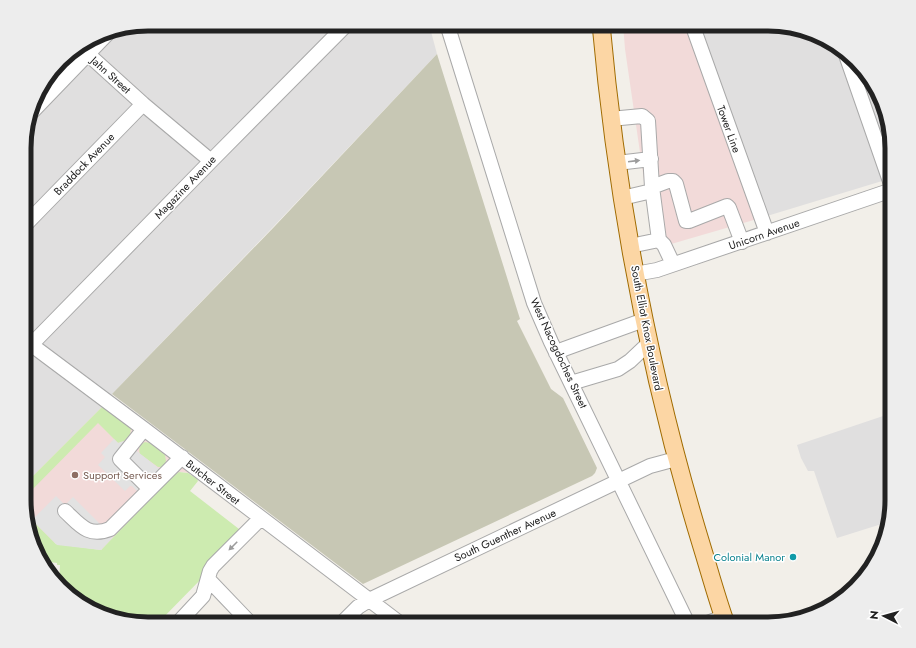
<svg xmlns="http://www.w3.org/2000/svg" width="916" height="648" font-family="Jost,sans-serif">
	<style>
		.residential { fill: #e0dfdf }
		.commercial { fill: #f2dad9 }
		.construction { fill: #c7c7b4 }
		.grass { fill: #cdebb0 }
		.parking { fill: #e2e2e2 }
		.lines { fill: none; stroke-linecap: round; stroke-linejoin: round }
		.minor-casing { stroke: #a9a9a9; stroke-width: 16 }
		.major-casing { stroke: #a06b00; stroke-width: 19 }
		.minor { stroke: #fff; stroke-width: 14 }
		.major { stroke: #fcd6a4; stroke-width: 17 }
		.oneway { fill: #9c9c9c }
		.education-dot { fill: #8d6e63; stroke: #fff; stroke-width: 1.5 }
		.culture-dot { fill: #0f9aa8; stroke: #fff; stroke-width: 1.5 }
		.labels { text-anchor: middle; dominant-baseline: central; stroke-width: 3; stroke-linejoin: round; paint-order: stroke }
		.street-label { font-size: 11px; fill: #222; stroke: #fff }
		.education-label { font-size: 11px; fill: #785e54; stroke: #fff; text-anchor: start }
		.culture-label { font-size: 11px; fill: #0d838f; stroke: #fff; text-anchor: end }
		.rim { fill: none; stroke: #222; stroke-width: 5 }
	</style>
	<rect width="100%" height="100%" fill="#f2efe9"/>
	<path class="residential" d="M148,24H429L437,54L274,226L112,394L102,407L25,484V132L41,86L66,55L108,31Z
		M699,24H776L815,33L844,50L879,93L892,140V178L767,216Z
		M892,413V508L889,524L888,522L837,538L814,471H808L801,458L797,445Z"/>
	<path class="commercial" d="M623,24H699L767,216L654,249L625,49Z
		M102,407L190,473L181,472L174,475L101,550L53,542L25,513V484Z"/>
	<path class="construction" d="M437,54L520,319L517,321L551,389L563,398L597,468L595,473L592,476L363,584L112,394L275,226Z"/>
	<path class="grass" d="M102,407L131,428L130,435L124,441L118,443L98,423L25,497V484Z
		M145,442L150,443L165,455L166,461L163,467H158L140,454C138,449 140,444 145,442Z
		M179,472L188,473L197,479L198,481L190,491L239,529L235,539L204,576L157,624C127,624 98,616 73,599C68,595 63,588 59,582L60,565H57V563L42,561V563L41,562L25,513L56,544L101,550L171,478Z"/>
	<path class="parking" d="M114,439L118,443L124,441L171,478L148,502L132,486H130L125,491L98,465L105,457L101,453Z
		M56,496L65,505L73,497L113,537L101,550L57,545L32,520Z"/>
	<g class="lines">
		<defs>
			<path id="minor" d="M447,24L534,303L551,342L688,624
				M692,24L767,233
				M80,47L143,104L211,161
				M845,52L892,187
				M32,112L111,30
				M610,119L642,116L648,121L652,187L659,240L630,246
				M617,163L651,159
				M652,187L668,181H673L676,184L686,221H689L727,206L729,208L742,242
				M622,198L652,191
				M25,225L143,104
				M659,240L664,245L673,264
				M635,274L657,270L892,190
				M25,340L144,429L401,624
				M25,351L211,161L347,24
				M556,353L564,349L644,320
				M571,383L618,369L630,361L649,343
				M144,429L120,459L150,489
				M65,511C79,524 88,538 110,529L182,457
				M208,579L251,624
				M177,624L203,596L210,571L213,566L261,518
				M341,624L358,607L369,600L650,466L676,459
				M705,624L723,617"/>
			<path id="major" d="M601,24C617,202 650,377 702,547C710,573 717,599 726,624"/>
		</defs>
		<use href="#minor" class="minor-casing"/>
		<use href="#major" class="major-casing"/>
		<use href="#minor" class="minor"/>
		<use href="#major" class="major"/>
	</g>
	<defs><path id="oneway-solid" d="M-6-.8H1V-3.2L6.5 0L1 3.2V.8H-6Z"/></defs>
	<g class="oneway">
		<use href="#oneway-solid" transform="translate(634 161) rotate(-7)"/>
		<use href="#oneway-solid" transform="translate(233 546) rotate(135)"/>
	</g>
	<circle class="education-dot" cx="75" cy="475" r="4"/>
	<circle class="culture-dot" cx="793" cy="557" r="4"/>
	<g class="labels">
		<g class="street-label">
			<text transform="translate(111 75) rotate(42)">Jahn Street</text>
			<text transform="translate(729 129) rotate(70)">Tower Line</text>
			<text transform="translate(84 164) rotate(-46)">Braddock Avenue</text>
			<text transform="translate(185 187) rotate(-46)">Magazine Avenue</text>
			<text transform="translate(764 234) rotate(-19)">Unicorn Avenue</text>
			<text transform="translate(647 328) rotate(79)">South Elliot Knox Boulevard</text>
			<text transform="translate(559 353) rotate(65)">West Nacogdoches Street</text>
			<text transform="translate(213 482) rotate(38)">Butcher Street</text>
			<text transform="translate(505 535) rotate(-25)">South Guenther Avenue</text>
		</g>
		<g class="education-label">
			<text x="83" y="475">Support Services</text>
		</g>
		<g class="culture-label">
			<text x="785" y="557">Colonial Manor</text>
		</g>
	</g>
	<path d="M0 0H916V648H0ZM148 31H768A117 117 0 0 1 885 148V500A117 117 0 0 1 768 617H148A117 117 0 0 1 31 500V148A117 117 0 0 1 148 31Z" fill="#ededed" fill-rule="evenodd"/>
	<path class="rim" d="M148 31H768A117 117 0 0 1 885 148V500A117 117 0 0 1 768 617H148A117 117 0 0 1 31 500V148A117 117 0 0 1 148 31Z"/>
	<g transform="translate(884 616) rotate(276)" stroke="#ffffff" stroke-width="3" paint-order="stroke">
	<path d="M0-3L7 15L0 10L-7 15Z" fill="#222222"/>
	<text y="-6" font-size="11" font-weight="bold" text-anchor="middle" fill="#222222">N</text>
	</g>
</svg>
